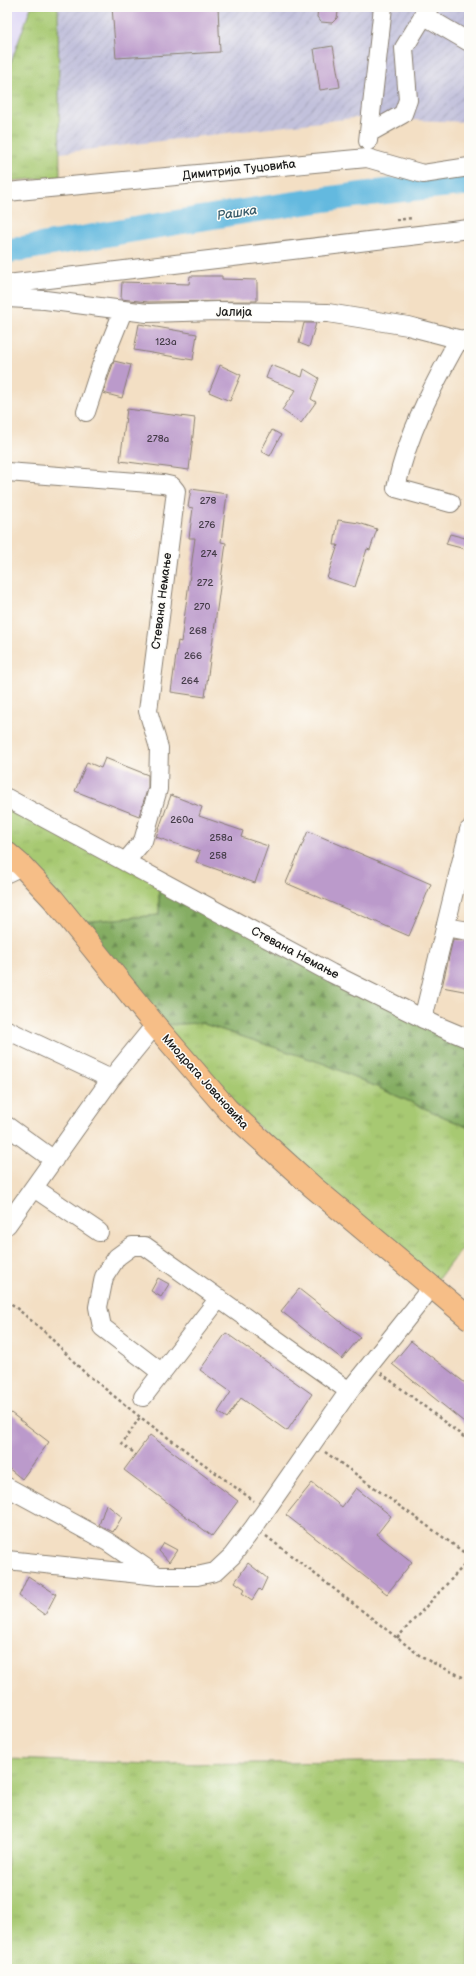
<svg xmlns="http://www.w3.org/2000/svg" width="476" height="1976" font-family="'Balsamiq Sans',sans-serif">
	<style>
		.built { fill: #ddd5f6 }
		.industrial { fill: url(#industrial-furrows) }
		.grass { fill: url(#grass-tufts); stroke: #627247 }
		.forest { fill: url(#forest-firs); stroke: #506440 }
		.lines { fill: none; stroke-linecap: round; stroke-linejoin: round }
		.river { stroke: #63b9df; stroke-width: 25 }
		.building { fill: #bb9acb }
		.minor-casing { stroke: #887e70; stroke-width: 20 }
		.major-casing { stroke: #887e70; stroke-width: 24 }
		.path { stroke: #887e70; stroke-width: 2.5; stroke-dasharray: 3 3; stroke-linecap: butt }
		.minor { stroke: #fff; stroke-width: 18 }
		.major { stroke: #f6be87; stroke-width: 22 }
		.labels { text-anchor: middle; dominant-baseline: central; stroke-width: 3; stroke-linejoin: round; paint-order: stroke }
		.number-label { font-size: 10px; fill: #443c48 }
		.street-label { font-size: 12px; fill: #1c1c1c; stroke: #fdfcf7 }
		.water-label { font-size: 13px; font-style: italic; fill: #385b6a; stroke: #fdfcf7 }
	</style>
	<defs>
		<pattern id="industrial-furrows" width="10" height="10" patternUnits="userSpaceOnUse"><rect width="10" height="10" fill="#c2c1dc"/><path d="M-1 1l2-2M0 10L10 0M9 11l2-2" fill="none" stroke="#a6a5bc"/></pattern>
		<pattern id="grass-tufts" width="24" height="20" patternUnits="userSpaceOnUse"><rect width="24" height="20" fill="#a7c972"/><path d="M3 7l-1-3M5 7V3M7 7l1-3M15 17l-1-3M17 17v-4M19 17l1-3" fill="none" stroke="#8fac62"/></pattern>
		<pattern id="forest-firs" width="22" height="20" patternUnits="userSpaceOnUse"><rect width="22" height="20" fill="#85ad64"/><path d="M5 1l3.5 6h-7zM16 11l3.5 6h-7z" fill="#6c8c52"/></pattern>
	</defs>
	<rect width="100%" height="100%" fill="#fdfcf7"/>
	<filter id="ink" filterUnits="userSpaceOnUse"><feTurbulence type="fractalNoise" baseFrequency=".025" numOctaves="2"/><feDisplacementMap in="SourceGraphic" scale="8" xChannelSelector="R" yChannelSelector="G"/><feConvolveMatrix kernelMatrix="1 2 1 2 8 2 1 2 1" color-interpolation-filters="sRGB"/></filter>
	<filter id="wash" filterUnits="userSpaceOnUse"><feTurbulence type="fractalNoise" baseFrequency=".012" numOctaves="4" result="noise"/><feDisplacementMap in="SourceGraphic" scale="16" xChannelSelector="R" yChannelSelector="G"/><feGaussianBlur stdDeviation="0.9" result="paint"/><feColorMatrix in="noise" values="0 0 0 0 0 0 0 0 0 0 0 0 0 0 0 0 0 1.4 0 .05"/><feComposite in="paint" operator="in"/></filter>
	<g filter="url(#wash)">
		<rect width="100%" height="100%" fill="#f3dfc4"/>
		<path class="built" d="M7,7H31V9L11,62L7,95Z"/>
		<path class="industrial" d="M58,7H469V122L353,118L60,153Z"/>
		<path class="grass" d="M31,7H58L60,177L7,181V95L11,62Z
			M7,798L159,880V915L71,923L7,853Z
			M201,1023L325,1064L469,1128V1239L431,1288L370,1236L155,1025Z
			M7,1759L155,1764L469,1761V1969H7Z"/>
		<path class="forest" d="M159,880L469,1043V1128L325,1064L201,1023L155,1025L71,923L159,915Z"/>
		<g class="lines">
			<path class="river" d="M7,251C161,226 314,196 469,183"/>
		</g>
		<g id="blocks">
			<path class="building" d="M112,7H218L220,52L116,58Z
				M318,7H336L338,12L337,18L332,23L321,22L317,17Z
				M333,46L340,87L320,90L314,49Z
				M190,276H222V279L257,280V301L148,302L121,299L122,282L189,284Z
				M304,323H316L309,347L299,343Z
				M139,324L197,334L193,360L134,350Z
				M114,361L131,365L122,398L103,393Z
				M220,365L241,375L230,401L209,392Z
				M271,365L302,377L304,369L319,378L311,399L316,402L301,423L282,410L296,390L266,378Z
				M127,409L195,418L189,470L120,461Z
				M272,430L281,435L270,456L261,451Z
				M191,489L227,494L221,542L226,543L205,697L171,692L178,641L181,642L195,538H189L193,508L188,507Z
				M338,520L359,523L377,529L370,550L367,549L355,587L327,578L338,545H334Z
				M450,534L469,539V550L446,544Z
				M105,758L148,775V787L139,816L75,791L87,762L101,768Z
				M171,795L202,807L199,816L243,831L241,837L268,846L255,883L196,862L200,852L156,837Z
				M308,831L431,884L409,936L286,883Z
				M453,939L469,941V992L442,987Z
				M158,1278L169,1284L161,1297L151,1291Z
				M299,1289L360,1337L342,1359L281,1311Z
				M226,1333L312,1394L287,1431L241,1398L227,1418L218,1412L231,1392L200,1370Z
				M411,1341L469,1386V1426L392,1364Z
				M7,1410L49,1442L22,1479L7,1467Z
				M150,1435L238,1501L212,1536L124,1470Z
				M312,1483L342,1507L356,1488L391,1516L377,1534L412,1562L387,1594L286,1515Z
				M106,1504L122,1517L113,1532L99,1525Z
				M164,1543L177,1550L169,1562L159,1551Z
				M248,1563L267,1578L261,1591L259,1589L252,1600L242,1593L245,1589L235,1582Z
				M28,1576L56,1594L45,1615L19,1596Z"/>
		</g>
	</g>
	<g filter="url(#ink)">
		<use href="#blocks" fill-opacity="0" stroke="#887e70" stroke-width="1"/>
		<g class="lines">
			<defs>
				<path id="minor" d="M423,15L469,42
					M369,133L403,114L408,100L404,48L429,7
					M368,141L383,7
					M7,192L367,158L423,174L469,167
					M7,284L469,229
					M7,298L45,300L147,313L218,311L328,313L408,326L469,342
					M86,412L101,366L123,311
					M7,472L163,484L172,486L176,491L148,711L159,748L158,789L143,841L125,862
					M451,503L396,488C407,435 433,385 459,339
					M7,798L331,973L438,1026L469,1039
					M7,873L22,866
					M445,927L469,931
					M423,1019L469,830
					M7,1030L111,1079
					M7,1126L54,1160
					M34,1188L99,1232
					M7,1225L111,1079L155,1025
					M162,1373L102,1327L98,1307L104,1277L117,1257L132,1246H145L349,1391
					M143,1397L219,1298
					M7,1487L108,1542L156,1575
					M7,1560L159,1576H197L215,1572L232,1556L254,1527L349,1391L431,1288"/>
				<path id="major" d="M7,853L22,866L53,899L155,1025L228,1110L313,1187L469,1318"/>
			</defs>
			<use href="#minor" class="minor-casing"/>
			<use href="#major" class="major-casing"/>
			<path class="path" d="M396,220L413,218
				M7,1300L46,1333L83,1371L140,1417L254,1501
				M381,1373L469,1441
				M133,1452L122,1444L140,1417
				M325,1452L469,1556
				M266,1536L423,1658L469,1680
				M397,1638L469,1560"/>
			<use href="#minor" class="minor"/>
			<use href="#major" class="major"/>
		</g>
	</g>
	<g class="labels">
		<g class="number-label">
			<text x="166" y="342">123a</text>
			<text x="158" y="439">278a</text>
			<text x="208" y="501">278</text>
			<text x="207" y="525">276</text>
			<text x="209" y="554">274</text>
			<text x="205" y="583">272</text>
			<text x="202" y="607">270</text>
			<text x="198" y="631">268</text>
			<text x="193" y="656">266</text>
			<text x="190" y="681">264</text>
			<text x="182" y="820">260a</text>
			<text x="221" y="838">258a</text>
			<text x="218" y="856">258</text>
		</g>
		<g class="street-label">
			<text transform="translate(239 170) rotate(-6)">Димитрија Туцовића</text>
			<text x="234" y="312">Јалија</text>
			<text transform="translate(162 601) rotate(-83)">Стевана Немање</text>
			<text transform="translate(295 953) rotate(28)">Стевана Немање</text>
			<text transform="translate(205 1082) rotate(48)">Миодрага Јовановића</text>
		</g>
		<g class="water-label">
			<text transform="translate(237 213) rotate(-9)">Рашка</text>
		</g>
	</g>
	<rect width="476" height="1976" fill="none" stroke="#fdfcf7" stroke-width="24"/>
</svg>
